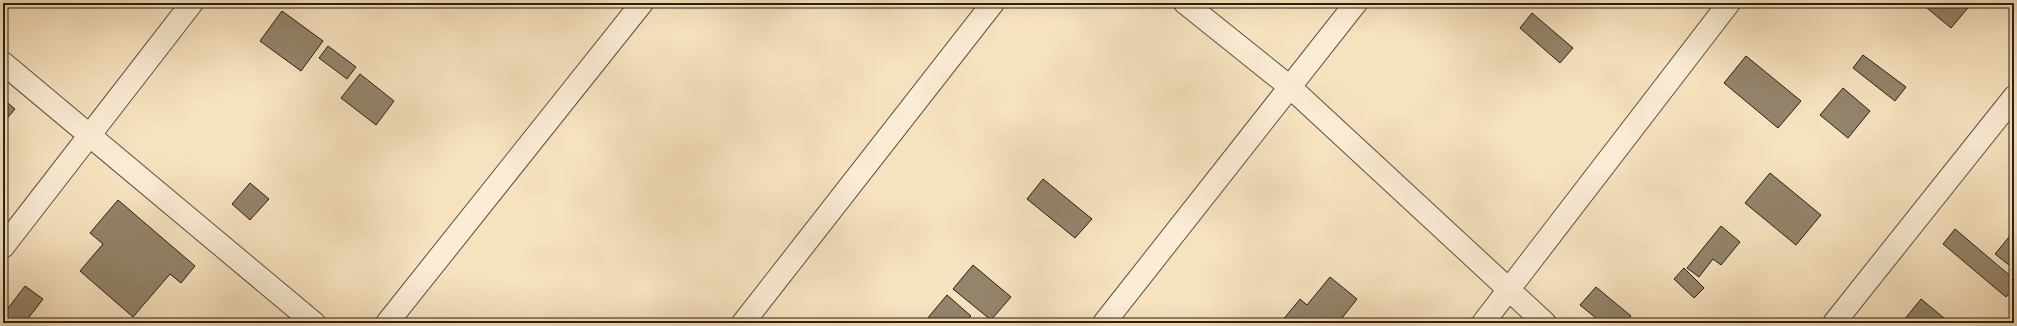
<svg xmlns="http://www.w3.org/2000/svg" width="2017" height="326" font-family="'Gentium Book Plus',serif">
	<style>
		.building { fill: #93846c; stroke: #271f13 }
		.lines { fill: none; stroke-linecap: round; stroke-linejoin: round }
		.minor-casing { stroke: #5b503e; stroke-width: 24 }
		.minor { stroke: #faecd5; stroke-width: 22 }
	</style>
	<rect width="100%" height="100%" fill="#f7e2bf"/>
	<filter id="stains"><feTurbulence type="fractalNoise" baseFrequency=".005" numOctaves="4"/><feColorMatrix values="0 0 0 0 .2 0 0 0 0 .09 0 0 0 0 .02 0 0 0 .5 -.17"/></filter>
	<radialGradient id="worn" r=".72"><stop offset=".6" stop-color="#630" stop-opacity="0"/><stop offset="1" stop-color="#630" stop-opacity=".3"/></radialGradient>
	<path class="building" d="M1921,3H1972L1951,28Z
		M282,11L323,41L301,71L260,41Z
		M1532,13L1573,48L1560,63L1520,28Z
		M328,46L356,67L347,79L319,58Z
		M1863,55L1906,87L1895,101L1853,68Z
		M1746,56L1801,101L1778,128L1724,83Z
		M360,74L394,101L376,125L341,98Z
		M1843,88L1870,111L1848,138L1820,115Z
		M3,99L15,109L3,123Z
		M1770,173L1821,215L1796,245L1745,203Z
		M1043,179L1092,219L1075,238L1027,199Z
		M250,183L269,199L250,220L232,204Z
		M118,200L195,266L181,283L170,274L133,317L80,271L103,244L90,233Z
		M1721,226L1740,242L1721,265L1713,259L1699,277L1687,268Z
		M1955,229L2014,279V288L2006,297L1943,244Z
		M2014,231V269L1995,254Z
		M973,265L1011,297L991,320L953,289Z
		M1684,268L1704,288L1694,298L1674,279Z
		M1330,277L1357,299L1338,323H1285L1282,321L1300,299L1307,305Z
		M25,286L43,299L26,321L29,323H6L3,321V315Z
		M1596,287L1631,316L1625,323H1602L1580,305Z
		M947,295L971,316L964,323H930L926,320Z
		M1921,299L1950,323H1907L1904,320Z"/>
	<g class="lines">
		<defs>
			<path id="minor" d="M1185,3L1290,87L1545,323
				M3,63L314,323
				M3,247L192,3
				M387,323L642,3
				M743,323L993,3
				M1104,323L1356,3
				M1483,323L1729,3
				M1834,323L2014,97"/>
		</defs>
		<use href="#minor" class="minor-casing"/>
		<use href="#minor" class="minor"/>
	</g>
	<rect width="2017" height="326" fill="none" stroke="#f7e2bf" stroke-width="16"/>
	<rect x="4" y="4" width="2009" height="318" fill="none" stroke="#271f13" stroke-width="2"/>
	<rect x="8" y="8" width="2001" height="310" fill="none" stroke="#271f13"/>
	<rect width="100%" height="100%" filter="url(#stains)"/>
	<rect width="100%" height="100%" fill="url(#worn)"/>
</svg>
